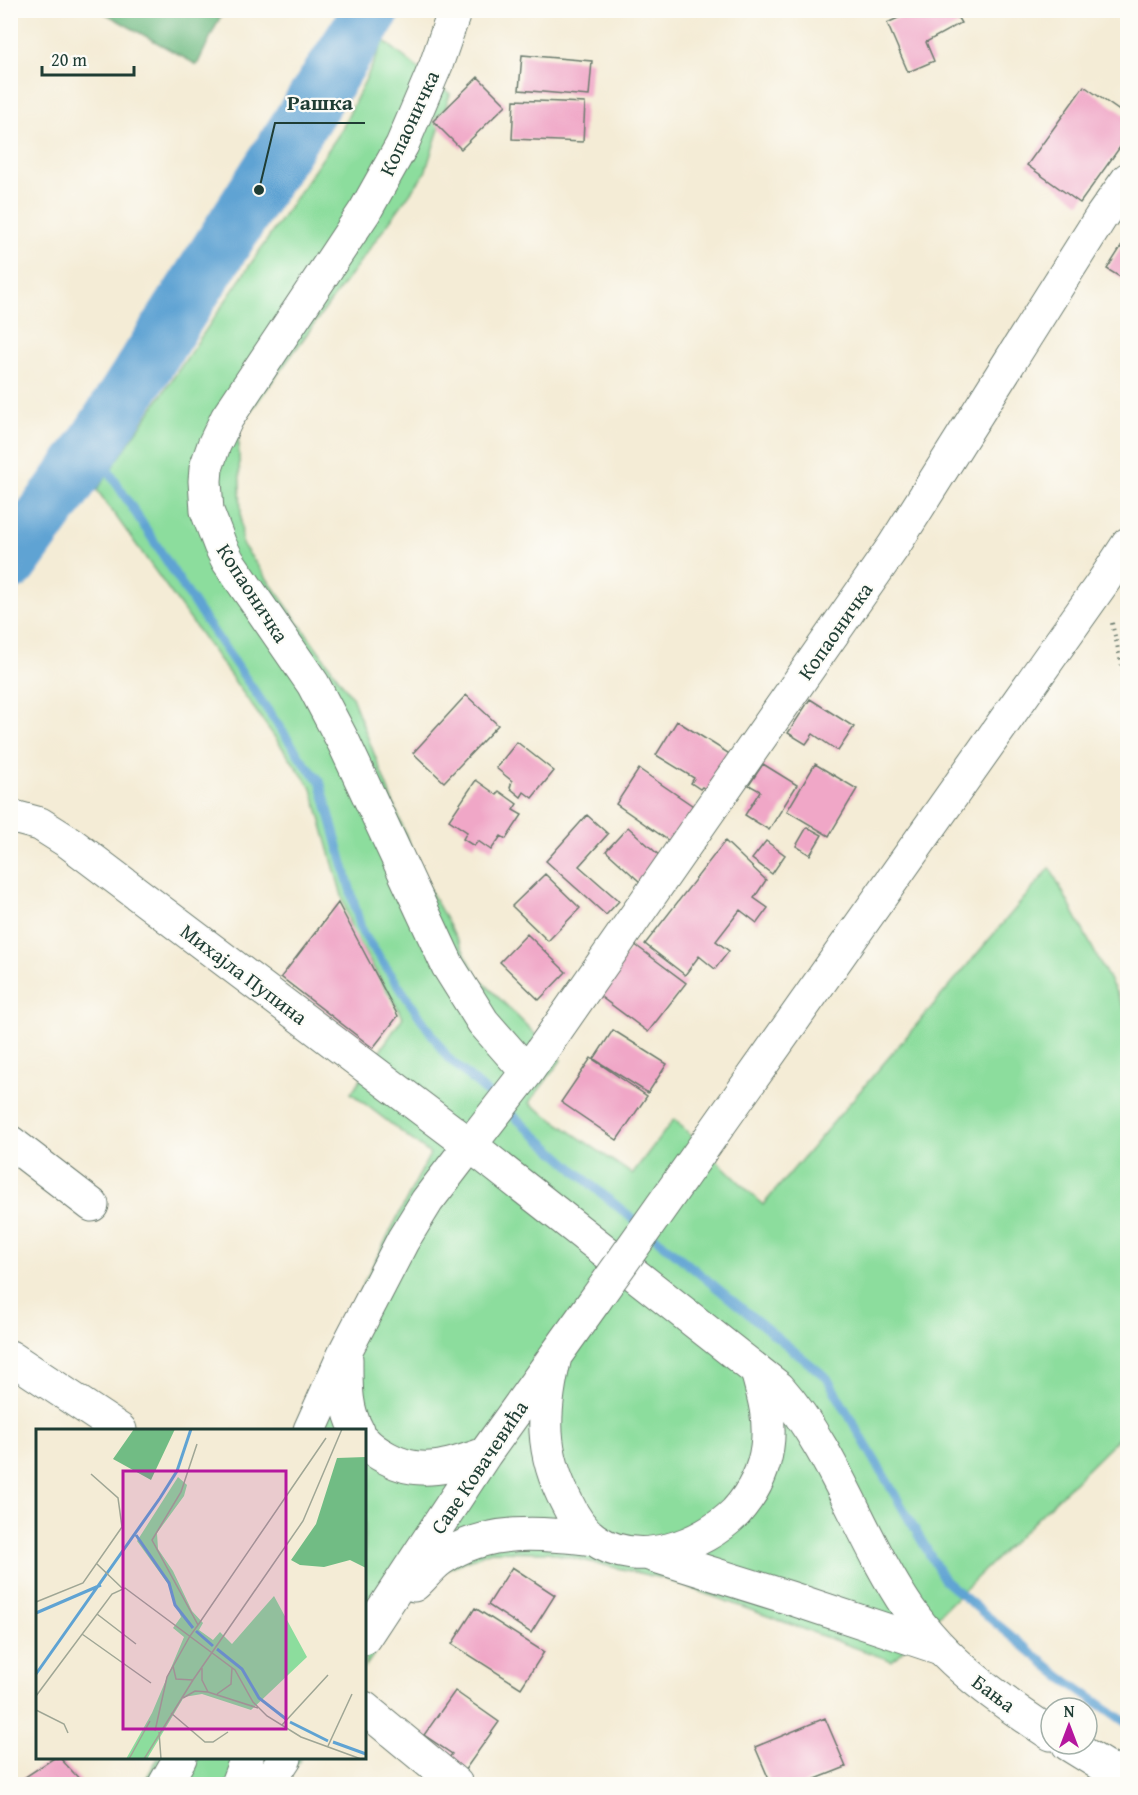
<svg xmlns="http://www.w3.org/2000/svg" width="1138" height="1795" font-family="'Gentium Book Plus',serif">
	<style>
		.green { fill: #8cdd9d; stroke: #568d68; stroke-width: 1.5 }
		.forest { fill: #71bc84; stroke: #487c5c; stroke-width: 1.5 }
		.lines { fill: none; stroke-linecap: round; stroke-linejoin: round }
		.stream { stroke: #5fa3d3; stroke-width: 9 }
		.river { stroke: #5fa3d3; stroke-width: 56 }
		.building { fill: #f0a7c7 }
		.minor-casing { stroke: #6a7a6d; stroke-width: 35 }
		.major-casing { stroke: #6a7a6d; stroke-width: 35 }
		.path { stroke: #6a7a6d; stroke-width: 4; stroke-dasharray: 1.5 4.5; stroke-linecap: butt }
		.minor { stroke: #fff; stroke-width: 33 }
		.major { stroke: #fff; stroke-width: 33 }
		.major-bridge-casing { stroke: #6a7a6d; stroke-width: 35; stroke-linecap: butt }
		.major-bridge { stroke: #fff; stroke-width: 33 }
		.labels { text-anchor: middle; dominant-baseline: central; stroke-width: 4.5; stroke-linejoin: round; paint-order: stroke }
		.street-label { font-size: 21px; fill: #1f3d34; stroke: #fdfcf7 }
		.inset-river { fill: none; stroke: #5fa3d3; stroke-width: 3 }
		.inset-road { fill: none; stroke: #9fa695; stroke-width: 1.5 }
		.view { fill: #b5179e; fill-opacity: 0.15; stroke: #b5179e; stroke-width: 3 }
		.inset-edge { fill: none; stroke: #1f3d34; stroke-width: 3 }
		.leader { fill: none; stroke: #1f3d34; stroke-width: 2 }
		.callout-dot { fill: #1f3d34; stroke: #fdfcf7; stroke-width: 2 }
		.callout-label { font-size: 22px; text-anchor: middle; font-weight: bold; fill: #1f3d34; stroke: #fdfcf7; stroke-width: 4.5; stroke-linejoin: round; paint-order: stroke }
	</style>
	<rect width="100%" height="100%" fill="#fdfcf7"/>
	<filter id="ink" filterUnits="userSpaceOnUse"><feTurbulence type="fractalNoise" baseFrequency=".0167" numOctaves="2"/><feDisplacementMap in="SourceGraphic" scale="12" xChannelSelector="R" yChannelSelector="G"/><feConvolveMatrix kernelMatrix="1 2 1 2 8 2 1 2 1" color-interpolation-filters="sRGB"/></filter>
	<filter id="wash" filterUnits="userSpaceOnUse"><feTurbulence type="fractalNoise" baseFrequency=".008" numOctaves="4" result="noise"/><feDisplacementMap in="SourceGraphic" scale="24" xChannelSelector="R" yChannelSelector="G"/><feGaussianBlur stdDeviation="1.35" result="paint"/><feColorMatrix in="noise" values="0 0 0 0 0 0 0 0 0 0 0 0 0 0 0 0 0 1.4 0 .05"/><feComposite in="paint" operator="in"/></filter>
	<g filter="url(#wash)">
		<rect width="100%" height="100%" fill="#f4ecd6"/>
		<path class="green" d="M384,41L450,94L425,173L238,428L242,544L352,697L421,874L478,977L561,1060L529,1103L632,1174L674,1119L763,1205L1050,868L1127,1013V1430L892,1661L665,1579L548,1552L491,1551L429,1576L365,1667L364,1430H299L336,1337L430,1154L351,1093L403,1017L352,932L312,789L97,490L341,131Z
			M158,1758H301L283,1784H143Z"/>
		<path class="forest" d="M101,11H223L197,65Z"/>
		<g class="lines">
			<path class="stream" d="M93,447L199,611L305,764L320,781L362,932L448,1058L595,1188L827,1378L945,1581L1061,1677L1128,1724"/>
			<path class="river" d="M10,563L93,447L372,10"/>
		</g>
		<g id="blocks">
			<path class="building" d="M916,10H953L961,23L926,42L934,61L908,72L887,23Z
				M522,55L592,61L589,96L519,90Z
				M478,77L506,105L461,149L433,121Z
				M1084,86L1128,117V136L1080,203L1027,165Z
				M514,100L585,103L583,142L512,139Z
				M1128,236V282L1107,269Z
				M466,695L498,725L444,782L413,753Z
				M810,699L854,727L838,751L813,734L806,744L788,733Z
				M677,721L736,758L714,795L702,787L700,789L691,783L694,778L656,755Z
				M517,742L554,771L532,798L524,792L521,797L510,788L512,781L496,768Z
				M763,764L797,785L769,830L745,815L760,791L749,785Z
				M815,764L857,789L829,836L787,811Z
				M639,769L699,810L675,845L616,804Z
				M476,780L497,795L499,791L517,804L513,810L522,815L506,839L501,836L491,850L478,841L474,846L463,839L467,832L449,820Z
				M587,815L608,834L579,866L619,901L606,915L546,861Z
				M628,827L662,858L640,882L606,851Z
				M807,827L822,835L810,855L796,846Z
				M725,841L766,880L754,898L768,908L757,923L740,910L716,941L729,951L715,969L699,956L685,975L645,944Z
				M766,841L785,855L772,874L752,859Z
				M545,874L580,908L548,941L512,906Z
				M338,903L398,1016L373,1048L281,977Z
				M527,934L566,972L539,1000L500,962Z
				M634,944L686,983L648,1032L597,994Z
				M613,1030L667,1064L648,1093L594,1059Z
				M591,1058L647,1096L617,1140L561,1102Z
				M512,1567L555,1595L531,1633L488,1605Z
				M475,1608L544,1652L521,1688L452,1644Z
				M455,1691L499,1722L462,1774L445,1763L452,1754L424,1735Z
				M825,1718L846,1767L803,1784H771L755,1747Z
				M54,1758H60L84,1784H23L19,1781Z"/>
		</g>
	</g>
	<g filter="url(#ink)">
		<use href="#blocks" fill-opacity="0" stroke="#6a7a6d" stroke-width="1.5"/>
		<g class="lines">
			<defs>
				<path id="minor" d="M455,10L436,65L402,145L365,211L227,418L214,445L206,468L205,481L207,511L220,545L228,561L313,684L344,743L448,966L483,1022L527,1072L470,1145
					M10,816L40,824L70,843L470,1145L779,1388C834,1450 861,1539 908,1608C945,1662 997,1698 1051,1734
					M527,1072L893,547L1101,217L1128,179
					M10,1142L92,1205
					M10,1357L120,1430
					M364,1708L456,1784
					M1068,1744L1128,1781
					M165,1784L180,1758"/>
				<path id="major" d="M712,1135L1103,582L1128,544
					M555,1357C542,1412 540,1452 567,1503C573,1516 583,1531 594,1539C638,1570 702,1546 736,1512C752,1494 764,1471 767,1447C771,1421 764,1396 757,1371
					M346,1359C346,1384 345,1408 357,1430
					M310,1430L347,1348L403,1240L427,1201L470,1145
					M364,1441C371,1449 378,1453 387,1458C420,1477 451,1466 485,1454
					M649,1554L790,1598L940,1648
					M414,1585C423,1577 431,1566 441,1559C486,1527 542,1533 594,1539
					M364,1638L485,1454L596,1299
					M237,1784L247,1758
					M268,1784L285,1758"/>
			</defs>
			<use href="#minor" class="minor-casing"/>
			<use href="#major" class="major-casing"/>
			<path class="path" d="M997,14L999,10
				M1112,623L1128,693"/>
			<use href="#minor" class="minor"/>
			<use href="#major" class="major"/>
			<defs>
				<path id="major-bridge" d="M596,1299L712,1135"/>
			</defs>
			<use href="#major-bridge" class="major-bridge-casing"/>
			<use href="#major-bridge" class="major-bridge"/>
		</g>
	</g>
	<g class="labels">
		<g class="street-label">
			<text transform="translate(409 123) rotate(-65)">Копаоничка</text>
			<text transform="translate(253 593) rotate(57)">Копаоничка</text>
			<text transform="translate(835 631) rotate(-55)">Копаоничка</text>
			<text transform="translate(244 974) rotate(37)">Михајла Пупина</text>
			<text transform="translate(479 1467) rotate(-56)">Саве Ковачевића</text>
			<text transform="translate(994 1693) rotate(37)">Бања</text>
		</g>
	</g>
	<g transform="translate(36 1429)">
		<rect width="330" height="330" fill="#f4ecd6"/>
		<path d="M142,48L151,56L148,67L121,104L122,120L137,142L156,182L167,194L163,201L177,211L184,203L196,215L238,167L271,228L215,281L166,265L148,268L111,330H90L116,284L148,208L137,199L145,188L132,155L101,112Z" fill="#8cdd9d"/>
		<path d="M98,0H139L115,51L77,30ZM330,28V139L314,131L288,138L264,136L255,131L280,95L301,29Z" fill="#71bc84"/>
		<path class="inset-river" d="M100,106L133,154L139,176L157,199M0,184L65,156M160,202L177,217M181,220L206,240L223,269L250,290M0,245L124,69L141,42L155,0M254,293L292,312M297,313L330,325"/>
		<path class="inset-road" d="M61,135L86,159M0,173L47,154L86,98L82,69L55,45M61,185L100,215M162,196L290,9M46,205L115,254M154,207L162,196L116,111L145,63L161,15M137,237L140,250L157,251M166,239V251L172,263M181,265L195,255L196,239M0,267L76,165L89,159L199,241L217,273L231,287L265,308L325,330M147,269L159,262L172,263L222,279M0,281L28,295L32,304M135,284L169,313H177L192,303M246,296L292,246M119,302L131,248L154,207M123,303L125,330M292,317L316,265M93,330L114,292M108,330L157,251L267,92L306,0"/>
		<path class="view" d="M87,42H250V300H87Z"/>
		<rect width="330" height="330" class="inset-edge"/>
	</g>
	<path class="leader" d="M259 190L275 123H365"/>
	<circle class="callout-dot" cx="259" cy="190" r="6"/>
	<g class="callout-label">
		<text x="320" y="110">Рашка</text>
	</g>
	<rect width="1138" height="1795" fill="none" stroke="#fdfcf7" stroke-width="36"/>
	<g transform="translate(1069 1726)"><circle r="28" fill="#fdfcf7" stroke="#a4b0a9" stroke-width="1.5"/>
	<path d="M0-4.5L10 22L0 15L-10 22Z" fill="#b5179e"/>
	<text y="-9" font-size="16" font-weight="bold" text-anchor="middle" fill="#1f3d34">N</text>
	</g>
	<path d="M42 66v9h92v-9" fill="none" stroke="#1f3d34" stroke-width="3"/>
	<text x="51" y="66" font-size="18" fill="#1f3d34" stroke="#fdfcf7" stroke-width="4.5" paint-order="stroke">20 m</text>
</svg>
